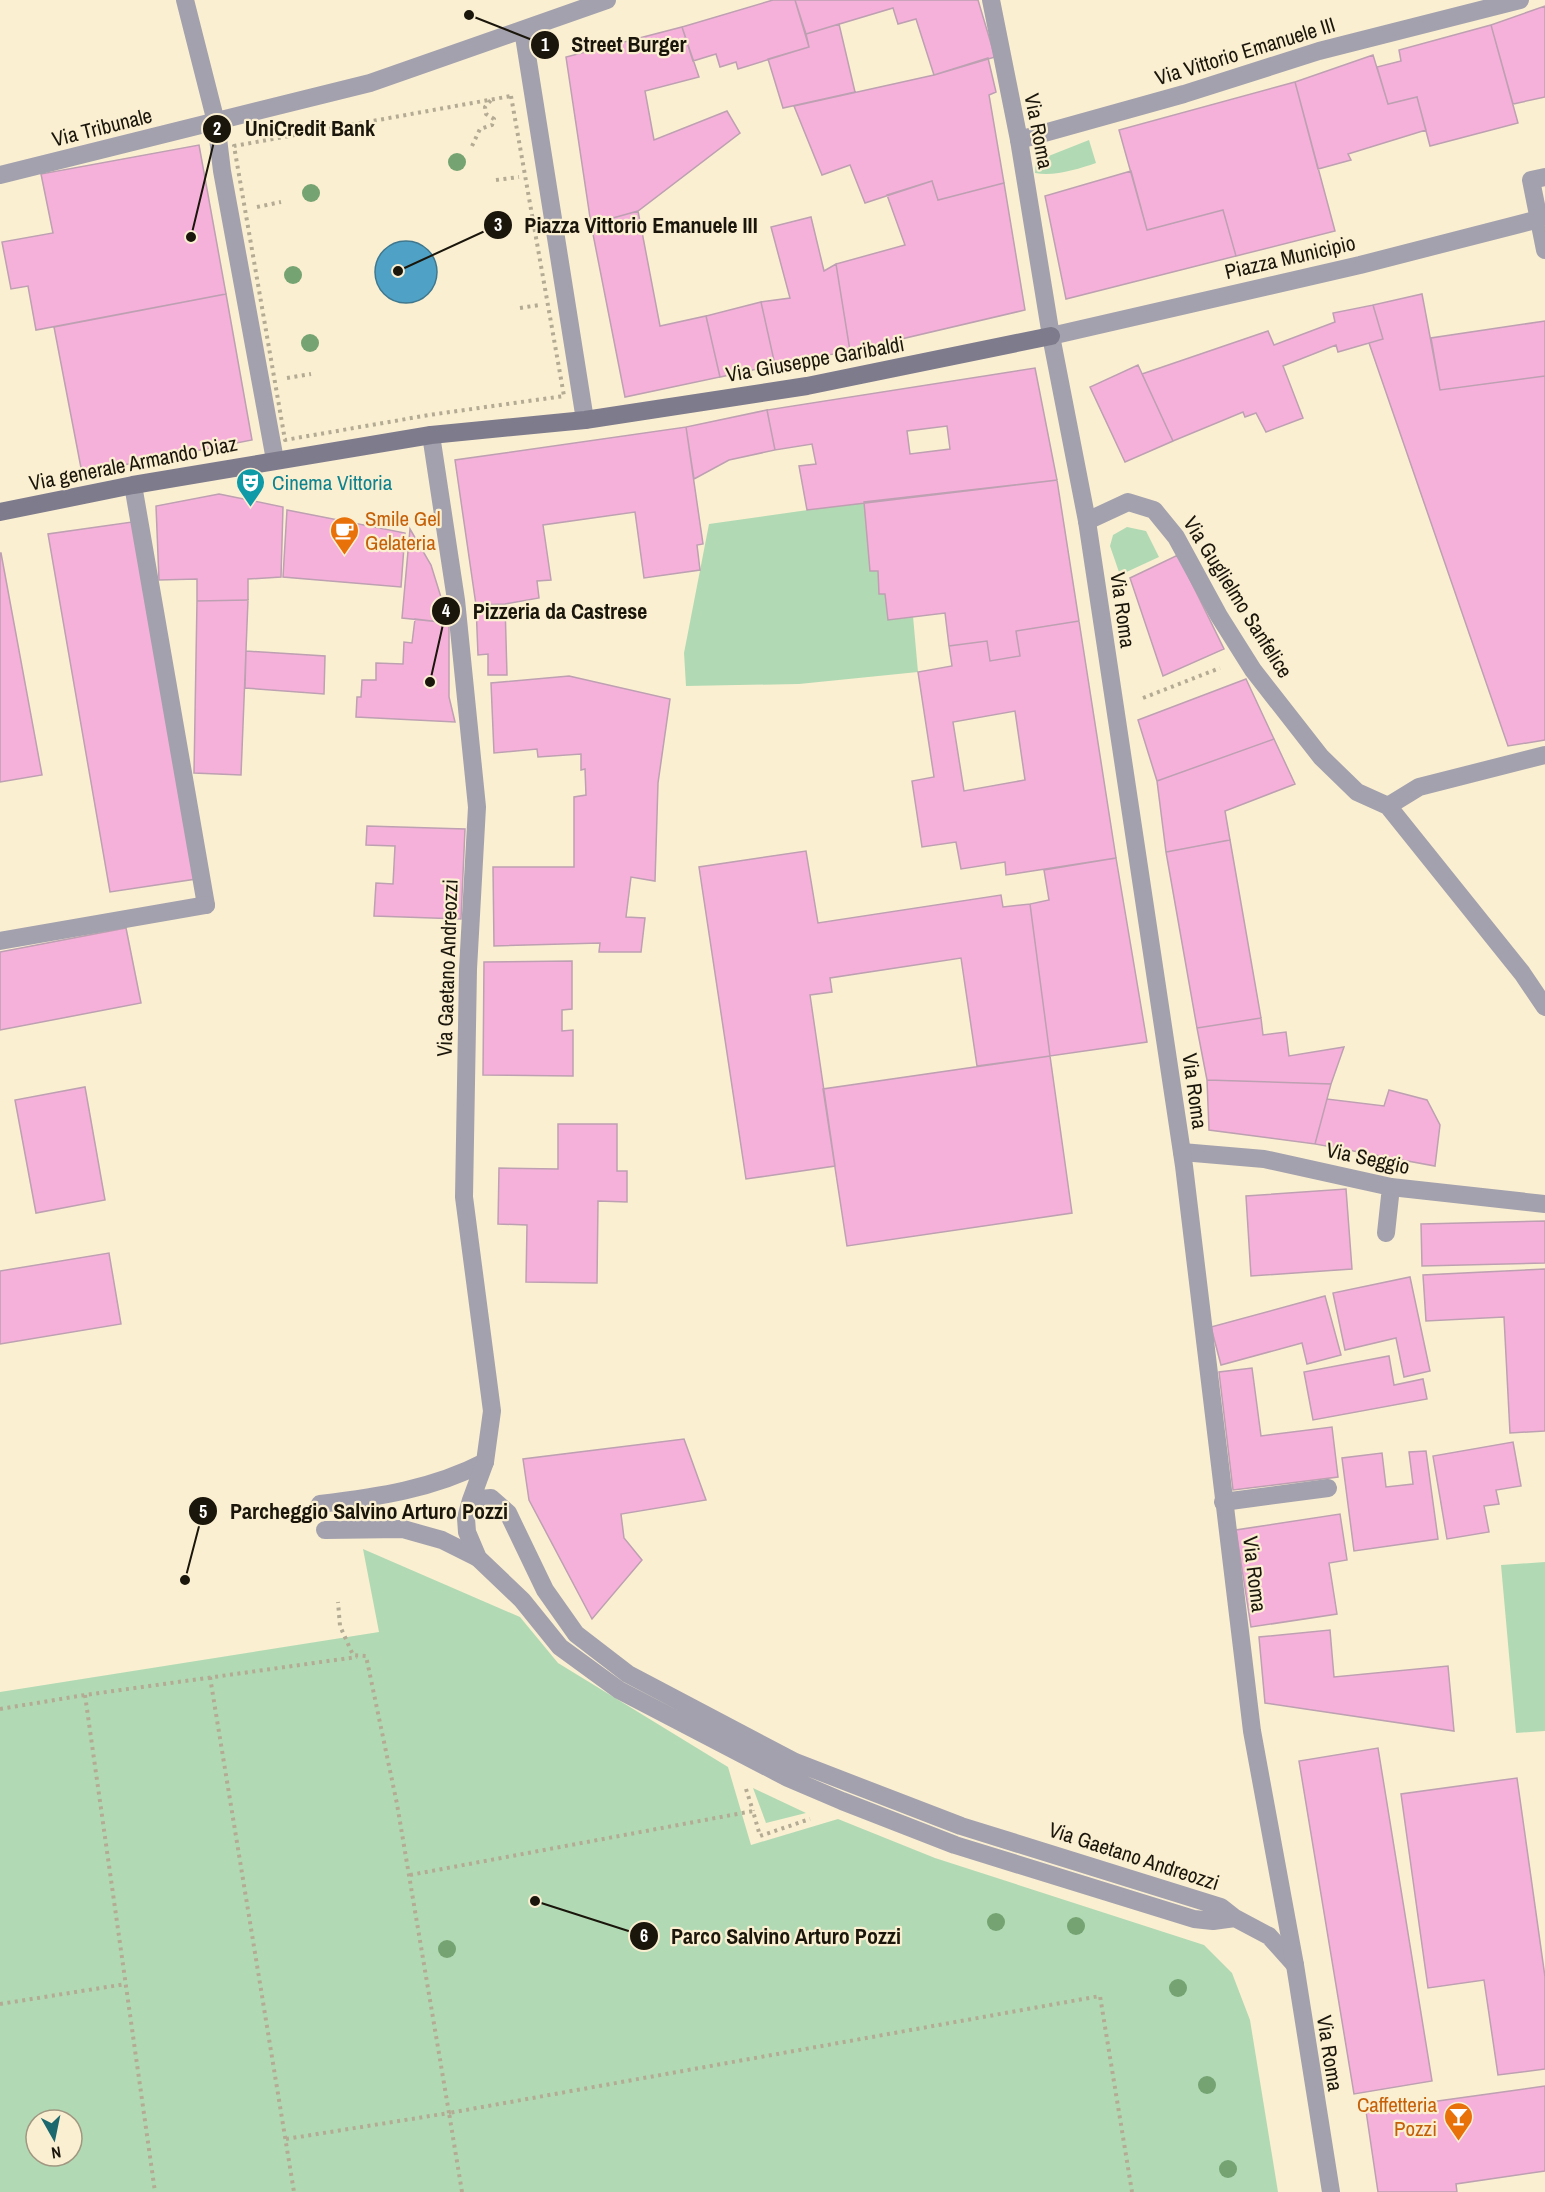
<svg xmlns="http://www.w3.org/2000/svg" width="1545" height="2192" font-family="'Archivo Narrow',sans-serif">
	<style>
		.green { fill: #b1dab4; fill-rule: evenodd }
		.water { fill: #4fa2c6; stroke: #3f788e; stroke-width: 1.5 }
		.building { fill: #f6b1db; stroke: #bda0b1; stroke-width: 1.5; fill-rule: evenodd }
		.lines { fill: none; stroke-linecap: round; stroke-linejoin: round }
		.path { stroke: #b4ab94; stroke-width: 4; stroke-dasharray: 3 4.5; stroke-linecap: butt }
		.service { stroke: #a3a1ad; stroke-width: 18 }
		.pedestrian { stroke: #a3a1ad; stroke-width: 18 }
		.minor { stroke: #a3a1ad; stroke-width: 18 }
		.tertiary { stroke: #a3a1ad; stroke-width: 18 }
		.secondary { stroke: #7e7b8d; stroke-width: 18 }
		.tree { fill: #75a372 }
		.labels { text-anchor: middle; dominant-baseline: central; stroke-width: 4.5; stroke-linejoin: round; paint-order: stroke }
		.street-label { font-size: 21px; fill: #1a160b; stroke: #fbefd2 }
		.culture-label { font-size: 21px; fill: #0d838f; stroke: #fbefd2; text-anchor: start }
		.food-label { font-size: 21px; fill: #c56008; stroke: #fbefd2; text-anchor: start }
		.leader { fill: none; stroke: #1a160b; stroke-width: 2 }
		.callout-dot { fill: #1a160b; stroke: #fbefd2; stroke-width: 2 }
		.mark-label { font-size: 18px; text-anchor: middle; font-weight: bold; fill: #fff }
		.callout-label { font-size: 22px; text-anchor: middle; font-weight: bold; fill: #1a160b; stroke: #fbefd2; stroke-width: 4.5; stroke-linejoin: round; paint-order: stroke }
	</style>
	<rect width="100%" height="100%" fill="#fbefd2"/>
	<path class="green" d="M1089,140L1096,163C1078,169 1054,177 1035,173L1036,161Z
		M864,502L870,571H878L879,594H885L888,620L913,616L918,672L799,684L686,686L684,653L709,524Z
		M1127,527L1146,531L1159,557L1120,575L1110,546L1113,535Z
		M363,1549L520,1617L558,1663L728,1767L751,1845L838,1819L935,1858L1204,1945L1232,1973L1250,2020L1278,2192H0V1692L379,1632ZM36,2120H72V2156H36Z
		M1545,1562V1731L1516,1733L1501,1565Z
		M753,1788L806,1813L766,1823Z"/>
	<path class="water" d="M375 272a31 31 0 1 1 62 0a31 31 0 1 1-62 0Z"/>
	<path class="building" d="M773,0H795L809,47L738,69L736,62L720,67L716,54L693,61L682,27Z
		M795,0H978L995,57L934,75L916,19L898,24L893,8L806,34Z
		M1545,6V97L1513,104L1491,25Z
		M839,24L855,92L783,108L768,59L809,47L806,34Z
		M1491,25L1518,123L1430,146L1417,97L1388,104L1377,67L1401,61L1399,50Z
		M682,27L699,77L645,91L654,140L727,111L740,133L638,211L591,224L566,57Z
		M1373,55L1388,104L1417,97L1426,130L1348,154L1351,160L1318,169L1295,82Z
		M988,58L996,92L989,95L1004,183L938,200L932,181L865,203L850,165L822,175L794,106L934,75Z
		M1295,82L1335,231L1236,256L1223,210L1147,230L1119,130Z
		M199,145L226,294L36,330L28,286L11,289L2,242L53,233L41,174Z
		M1131,171L1147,230L1223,210L1236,256L1066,299L1045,196Z
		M932,181L938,200L1004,183L1025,310L850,351L836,264L905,245L887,195Z
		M638,211L660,326L706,316L720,377L625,397L591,224Z
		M811,217L824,271L836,264L850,351L775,365L761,302L790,298L771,227Z
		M226,294L252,440L82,473L54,327Z
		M1422,294L1440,390L1545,376V740L1508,746L1369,343L1383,339L1373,305Z
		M761,302L775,365L720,377L706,316Z
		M1373,305L1383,339L1338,352L1336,345L1283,366L1303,418L1266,432L1256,413L1245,417L1243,412L1173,441L1142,374L1268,331L1274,345L1335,322L1333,313Z
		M1545,321V376L1440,390L1431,338Z
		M1138,365L1173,441L1125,462L1090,387Z
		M1035,368L1057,480L807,510L799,466L816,464L812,444L775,450L767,410ZM947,426L950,449L910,454L907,431Z
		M767,410L775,450L729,460L694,479L686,427Z
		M686,427L703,544L697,545L700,570L644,578L635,512L543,525L551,580L537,581L539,598L505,604L476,605L455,460Z
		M1057,480L1079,621L1016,631L1020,656L990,661L987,641L949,646L945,613L888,620L885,594H879L878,571H870L864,502Z
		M219,494L283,507L281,577L248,579V600L197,601V579L159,580L156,506Z
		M287,510L405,533L401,587L283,577Z
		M132,522L196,879L110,892L48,534Z
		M410,529L431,565L449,623L402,618Z
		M1,553L42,775L0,782V553Z
		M1178,555L1224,649L1163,676L1130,578Z
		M248,600L241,775L194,773L197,601Z
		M505,604L507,675H488V654L478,655L476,605Z
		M415,619L449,623V697L455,722L356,717L357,697H361L362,680H376V663L403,664L404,642L412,643Z
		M1079,621L1116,858L1006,875L1005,862L961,869L956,842L922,847L912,781L934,777L918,672L952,666L949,646L987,641L990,661L1020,656L1016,631ZM1015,711L1025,780L964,791L953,722Z
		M246,651L325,656L324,694L245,688Z
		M569,676L670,699L658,783L655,881L631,877L626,917L645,918L641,952H599L600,943L494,946L493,867H574V797L586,795L585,769L581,770V754L538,757L537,749L494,753L491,683Z
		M1246,679L1274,739L1157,781L1138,720Z
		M1274,739L1295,784L1225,811L1230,840L1166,852L1157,781Z
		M367,826L465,829L461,919L374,916L376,883L393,884L395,846L366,845Z
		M1230,840L1261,1018L1197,1028L1166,852Z
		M806,851L818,923L1001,895L1003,907L1030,904L1050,1056L977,1066L961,958L830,978L832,992L810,995L835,1166L746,1179L699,867Z
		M1116,858L1147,1042L1050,1056L1030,904L1049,900L1044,870Z
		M126,928L141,1003L0,1030V952Z
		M572,961V1009L562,1010V1031L573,1030V1076L483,1075L484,962Z
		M1261,1018L1263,1035L1286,1032L1289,1056L1344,1047L1331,1084L1207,1080L1197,1028Z
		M1050,1056L1072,1213L847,1246L823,1089Z
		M1207,1080L1331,1084L1315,1144L1209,1130Z
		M85,1087L105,1200L36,1213L15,1100Z
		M1389,1090L1427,1100L1440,1125L1435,1166L1315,1144L1327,1099L1384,1106Z
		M558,1124H617V1171H627V1202L598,1201L597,1283L526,1282L527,1225L498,1224L499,1168L558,1169Z
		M1346,1189L1352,1269L1251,1276L1246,1196Z
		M1545,1221V1263L1422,1266L1421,1224Z
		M109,1253L121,1324L0,1344V1271Z
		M1545,1269V1431L1510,1433L1504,1317L1426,1321L1423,1275Z
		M1410,1277L1430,1371L1404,1377L1396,1338L1345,1350L1333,1293Z
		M1325,1296L1341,1355L1307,1364L1302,1343L1221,1365L1211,1327Z
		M1389,1356L1394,1385L1423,1379L1427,1399L1313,1420L1304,1372Z
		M1252,1368L1261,1436L1332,1427L1338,1477L1233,1490L1219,1372Z
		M684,1439L706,1500L621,1514L624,1538L642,1560L592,1619L529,1500L523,1459Z
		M1513,1442L1521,1486L1496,1490L1499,1504L1484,1506L1489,1532L1447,1539L1433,1456Z
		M1426,1451L1438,1539L1354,1551L1342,1458L1382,1453L1386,1487L1413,1484L1409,1452Z
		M1340,1514L1347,1560L1329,1563L1337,1614L1251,1627L1236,1530Z
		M1330,1630L1334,1677L1448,1666L1454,1731L1265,1703L1259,1637Z
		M1378,1748L1432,2081L1354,2094L1299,1761Z
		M1517,1778L1545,1977V2069L1498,2075L1484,1980L1428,1988L1401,1794Z
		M1545,2086V2171L1456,2184L1457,2192H1378L1366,2111Z"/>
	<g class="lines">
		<path class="path" d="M511,96L564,396L429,415L285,440L234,146Z
			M472,146L480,129L492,125L494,119L486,114L485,107L491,100
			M496,180L519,177
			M257,207L281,202
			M520,308L539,305
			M287,378L311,374
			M1143,698L1220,668
			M210,1677L294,2192
			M85,1695L155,2192
			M0,1709L85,1695L357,1657
			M746,1789L753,1811
			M410,1875L753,1811L760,1836L810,1819
			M0,2004L126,1984
			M286,2139L449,2113L397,1804L366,1656L353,1655L340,1626L338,1602
			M462,2192L449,2113L1100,1996L1132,2192"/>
		<path class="service" d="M320,1504C378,1497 433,1489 485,1462
			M325,1530L403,1529L442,1540L478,1558"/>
		<path class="pedestrian" d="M133,485L206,905"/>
		<path class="minor" d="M185,0L216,122L222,171L275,460
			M523,30L585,420
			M1019,140L1184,94L1319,51L1520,0
			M0,175L370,83L607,0
			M1545,177L1531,180L1545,250
			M1051,336L1360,265L1539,219
			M431,435L456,600L477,807L468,969L464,1197L492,1411L485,1462L471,1500
			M1087,521L1128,502L1154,510L1176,537L1219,616L1253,670L1321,757L1357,792L1388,806
			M1545,755L1419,787L1388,806L1522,973L1545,1007
			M0,941L206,905
			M1182,1152L1264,1159L1391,1187L1545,1204
			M1386,1233L1391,1187
			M1223,1502L1328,1488
			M1235,1918L1213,1921L1194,1919L955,1845L842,1801L788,1778L619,1690L560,1647L522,1600L478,1558L467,1532L466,1518L471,1500L491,1498L508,1513L545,1590L576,1634L628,1674L795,1762L961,1826L1221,1907L1235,1918L1269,1936L1295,1965"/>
		<path class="tertiary" d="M991,0L1019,140L1051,336L1087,521L1184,1166L1252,1731L1295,1965L1331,2192"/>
		<path class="secondary" d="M0,512L133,485L431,435L585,420L807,386L1051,336"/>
	</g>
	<g class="tree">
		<circle cx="457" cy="162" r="9"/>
		<circle cx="311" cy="193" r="9"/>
		<circle cx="293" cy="275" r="9"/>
		<circle cx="310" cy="343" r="9"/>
		<circle cx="996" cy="1922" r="9"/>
		<circle cx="1076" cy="1926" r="9"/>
		<circle cx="447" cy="1949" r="9"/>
		<circle cx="1178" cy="1988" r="9"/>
		<circle cx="1207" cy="2085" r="9"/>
		<circle cx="1228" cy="2169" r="9"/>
	</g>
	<defs>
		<symbol id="theatre-pin" viewBox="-11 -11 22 30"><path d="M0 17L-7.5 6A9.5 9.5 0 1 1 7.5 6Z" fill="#0f9aa8" stroke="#fbefd2"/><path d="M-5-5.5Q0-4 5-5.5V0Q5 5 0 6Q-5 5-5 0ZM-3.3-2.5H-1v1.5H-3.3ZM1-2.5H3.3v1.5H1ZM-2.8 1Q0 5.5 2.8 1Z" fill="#fff"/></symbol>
		<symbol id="cafe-pin" viewBox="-11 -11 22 30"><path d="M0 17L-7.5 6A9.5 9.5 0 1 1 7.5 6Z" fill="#e8710a" stroke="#fbefd2"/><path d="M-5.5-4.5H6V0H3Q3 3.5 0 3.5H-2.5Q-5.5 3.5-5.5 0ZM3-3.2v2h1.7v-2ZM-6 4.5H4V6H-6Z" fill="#fff"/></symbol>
		<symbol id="bar-pin" viewBox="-11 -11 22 30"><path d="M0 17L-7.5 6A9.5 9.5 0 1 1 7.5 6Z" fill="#e8710a" stroke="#fbefd2"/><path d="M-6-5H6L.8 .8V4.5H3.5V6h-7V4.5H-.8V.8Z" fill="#fff"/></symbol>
	</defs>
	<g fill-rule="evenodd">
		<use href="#theatre-pin" x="234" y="466" width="33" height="45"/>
		<use href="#cafe-pin" x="328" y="514" width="33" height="45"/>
		<use href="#bar-pin" x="1442" y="2100" width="33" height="45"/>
	</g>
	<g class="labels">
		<g class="street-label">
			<text transform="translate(1245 51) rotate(-17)">Via Vittorio Emanuele III</text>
			<text transform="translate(102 127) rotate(-14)">Via Tribunale</text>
			<text transform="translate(1039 131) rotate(79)">Via Roma</text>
			<text transform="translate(1290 257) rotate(-13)">Piazza Municipio</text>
			<text transform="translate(815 359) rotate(-10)">Via Giuseppe Garibaldi</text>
			<text transform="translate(133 463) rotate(-11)">Via generale Armando Diaz</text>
			<text transform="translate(1238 597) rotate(58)">Via Guglielmo Sanfelice</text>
			<text transform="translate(1123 610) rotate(82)">Via Roma</text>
			<text transform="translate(447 968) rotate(-88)">Via Gaetano Andreozzi</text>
			<text transform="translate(1195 1091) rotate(82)">Via Roma</text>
			<text transform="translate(1368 1158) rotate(12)">Via Seggio</text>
			<text transform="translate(1255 1574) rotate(83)">Via Roma</text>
			<text transform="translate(1134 1856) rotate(18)">Via Gaetano Andreozzi</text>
			<text transform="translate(1330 2053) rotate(81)">Via Roma</text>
		</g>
		<g class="culture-label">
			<text x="272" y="482">Cinema Vittoria</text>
		</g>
		<g class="food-label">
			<text x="365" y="518">Smile Gel<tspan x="365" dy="24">Gelateria</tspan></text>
			<text x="1437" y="2104" text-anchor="end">Caffetteria<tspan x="1437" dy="24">Pozzi</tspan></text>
		</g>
	</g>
	<path class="leader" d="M469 15L545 45M191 237L217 129M398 271L498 225M430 682L446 611M185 1580L203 1511M535 1901L644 1936"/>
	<g class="callout-dot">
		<circle cx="469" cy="15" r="6"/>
		<circle cx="191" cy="237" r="6"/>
		<circle cx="398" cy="271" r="6"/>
		<circle cx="430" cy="682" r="6"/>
		<circle cx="185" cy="1580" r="6"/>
		<circle cx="535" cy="1901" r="6"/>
		<circle cx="545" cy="45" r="15"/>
		<circle cx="217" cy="129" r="15"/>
		<circle cx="498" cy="225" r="15"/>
		<circle cx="446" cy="611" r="15"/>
		<circle cx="203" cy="1511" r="15"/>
		<circle cx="644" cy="1936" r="15"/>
	</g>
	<g class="mark-label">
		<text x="545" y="51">1</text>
		<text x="217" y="135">2</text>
		<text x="498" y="231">3</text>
		<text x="446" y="617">4</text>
		<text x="203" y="1518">5</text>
		<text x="644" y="1942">6</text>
	</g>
	<g class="callout-label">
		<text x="629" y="52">Street Burger</text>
		<text x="310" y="136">UniCredit Bank</text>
		<text x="641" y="233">Piazza Vittorio Emanuele III</text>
		<text x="560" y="619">Pizzeria da Castrese</text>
		<text x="369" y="1519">Parcheggio Salvino Arturo Pozzi</text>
		<text x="786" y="1944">Parco Salvino Arturo Pozzi</text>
	</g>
	<g transform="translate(54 2138) rotate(171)"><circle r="28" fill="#fbefd2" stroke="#a19882" stroke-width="1.5"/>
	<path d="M0-4.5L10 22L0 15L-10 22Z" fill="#1b686e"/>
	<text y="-9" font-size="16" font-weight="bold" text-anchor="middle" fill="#1a160b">N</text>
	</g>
</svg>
